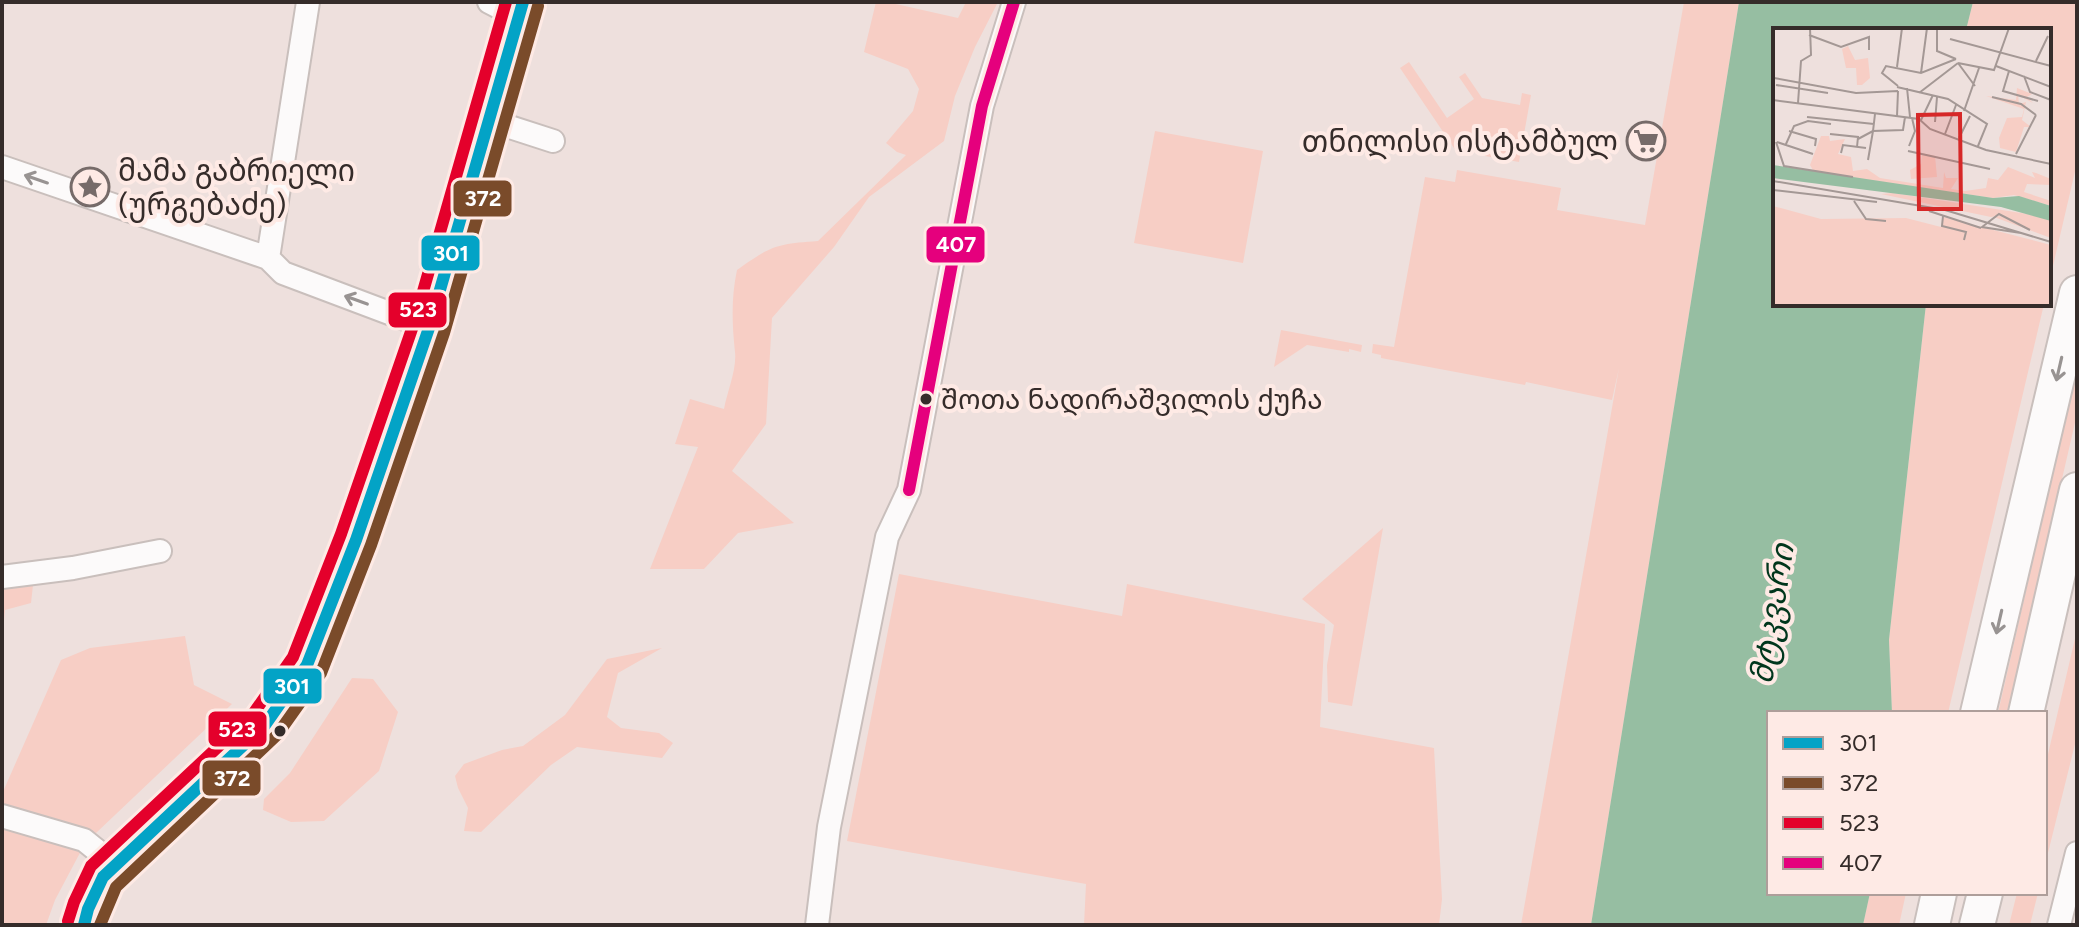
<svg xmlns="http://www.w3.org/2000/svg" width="2079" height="927" font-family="Figtree,'Noto Sans Georgian',sans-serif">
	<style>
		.green { fill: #f7cec5 }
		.water { fill: #96bea2 }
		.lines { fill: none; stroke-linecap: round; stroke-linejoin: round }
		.minor-casing { stroke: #c9bfbc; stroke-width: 26 }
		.major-casing { stroke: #c9bfbc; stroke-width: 32 }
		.highway-casing { stroke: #c9bfbc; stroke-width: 38 }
		.minor { stroke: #fcfafa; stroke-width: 22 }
		.major { stroke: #fcfafa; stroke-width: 28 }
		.highway { stroke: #fcfafa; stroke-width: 34 }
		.bus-1-casing { stroke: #feeae5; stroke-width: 18 }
		.bus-2-casing { stroke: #feeae5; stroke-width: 18 }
		.bus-3-casing { stroke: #feeae5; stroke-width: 18 }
		.bus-4-casing { stroke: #feeae5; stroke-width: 18 }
		.bus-1 { stroke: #03a3c6; stroke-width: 12 }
		.bus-2 { stroke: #7a4b2a; stroke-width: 12 }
		.bus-3 { stroke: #e4002b; stroke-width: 12 }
		.bus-4 { stroke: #e5007d; stroke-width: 12 }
		.oneway { stroke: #989392 }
		.bus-dot { fill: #352c2a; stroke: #feeae5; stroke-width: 3 }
		.labels { text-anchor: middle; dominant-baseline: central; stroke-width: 8; stroke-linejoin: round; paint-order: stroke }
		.bus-label { font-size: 28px; fill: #352c2a; stroke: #feeae5; text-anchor: start }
		.poi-label { font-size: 30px; fill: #352c2a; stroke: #feeae5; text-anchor: end }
		.water-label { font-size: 32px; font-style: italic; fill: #00361c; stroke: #feeae5 }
		.inset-road { fill: none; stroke: #a49895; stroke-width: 2 }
		.view { fill: #d62828; fill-opacity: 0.15; stroke: #d62828; stroke-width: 4 }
		.inset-edge { fill: none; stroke: #352c2a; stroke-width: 4 }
		.line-badge { stroke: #feeae5; stroke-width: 3 }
		.badge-label { font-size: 22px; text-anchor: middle; font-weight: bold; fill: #fff }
	</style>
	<rect width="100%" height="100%" fill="#eee0dd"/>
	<path class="green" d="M876,2H887L958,18L966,2H998L975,47L955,96L944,141L869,197L834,247L772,318L766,424L732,471L794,523L738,533L704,569H650L698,447L675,444L690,399L724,409C727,392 737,369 735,352C732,324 731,298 737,270C771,246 775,244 818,241L906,155L897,152L886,143L913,111L919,89L908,69L864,52Z
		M1684,2H1739L1591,925H1521L1619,368L1612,400L1526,382L1525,385L1381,358V355L1372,353L1373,344L1394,347L1425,177L1455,182L1457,170L1561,188L1557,210L1645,225Z
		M1973,2H2077V163L2049,283V30H1966Z
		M1409,62L1447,118L1474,99L1459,77L1465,73L1482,98L1520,105L1522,93L1531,95L1519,162L1485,156V153L1456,151L1400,68Z
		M1155,131L1263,151L1243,263L1134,243Z
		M1926,304H2044L1948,713H1892L1889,640Z
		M1281,330L1362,345L1361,352L1349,349V352L1307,345L1274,367Z
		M2077,368V414L2008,713H1998Z
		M1383,528L1352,706L1328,702L1327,665L1334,625L1302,599Z
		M899,574L1122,616L1127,584L1325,624L1320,727L1434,748L1442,899L1439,925H1084L1086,884L847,841Z
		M33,585L31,603L5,610L2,642V587Z
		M2077,630V736L2045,865V767Z
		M185,636L194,685L232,704L96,833L2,806V794L61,660L90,648Z
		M662,648L618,673L607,717L621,728L659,733L673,743L662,758L577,747L551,765L481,832L464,831L468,808L458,788L455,776L464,764L502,750L523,746L565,715L607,659Z
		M352,678L373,679L398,712L379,771L324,821L291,822L263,810L264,799L290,773Z
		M2,828L82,849L55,900L46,925H2Z
		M1870,893H1906L1899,925H1863Z
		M2017,893H2038L2030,925H2009Z"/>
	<path class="water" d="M1739,2H1973L1966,30H1775V304H1926L1889,640L1892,713H1769V893H1870L1863,925H1591Z"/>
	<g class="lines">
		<defs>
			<path id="minor" d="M489,2L518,17
				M488,120L553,141
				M2,167L268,258L283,273L429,328
				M268,258L308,2
				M2,577L73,568L160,551
				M2,816L84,840L115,865
				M817,925L829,827L887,537L909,490L982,106L1014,2
				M2059,925L2077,853"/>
			<path id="major" d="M84,925L88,909L103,877L265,725L307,665L356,540L429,328L523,2"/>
			<path id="highway" d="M1978,713L2077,293
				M2026,713L2077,490
				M1932,925L1939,893
				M1977,925L1985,893"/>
		</defs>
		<use href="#minor" class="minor-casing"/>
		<use href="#major" class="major-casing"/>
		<use href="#highway" class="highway-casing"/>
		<use href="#minor" class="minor"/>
		<use href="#major" class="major"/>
		<use href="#highway" class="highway"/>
		<defs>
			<path id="bus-1" d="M84,925L88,909L103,877L265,725L307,665L356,540L429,328L523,2"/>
			<path id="bus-2" d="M100,925L116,887L277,735L321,673L371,545L444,333L538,6"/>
			<path id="bus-3" d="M68,921L74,902L91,866L253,714L293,657L341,534L414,323L506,2"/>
			<path id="bus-4" d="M909,490L982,106L1014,2"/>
		</defs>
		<use href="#bus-1" class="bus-1-casing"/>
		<use href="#bus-2" class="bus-2-casing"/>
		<use href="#bus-3" class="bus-3-casing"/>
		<use href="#bus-4" class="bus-4-casing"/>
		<use href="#bus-1" class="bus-1"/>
		<use href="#bus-2" class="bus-2"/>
		<use href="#bus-3" class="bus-3"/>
		<use href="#bus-4" class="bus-4"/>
	</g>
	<defs><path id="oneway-shaft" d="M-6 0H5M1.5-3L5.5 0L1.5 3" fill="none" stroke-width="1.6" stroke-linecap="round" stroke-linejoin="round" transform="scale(2)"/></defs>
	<g class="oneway">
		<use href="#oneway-shaft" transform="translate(36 179) rotate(-161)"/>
		<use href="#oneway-shaft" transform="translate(356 300) rotate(-160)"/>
		<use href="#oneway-shaft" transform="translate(2059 369) rotate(103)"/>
		<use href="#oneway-shaft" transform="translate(1999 622) rotate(103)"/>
	</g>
	<defs>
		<symbol id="supermarket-ring" viewBox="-11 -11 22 22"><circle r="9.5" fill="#feeae5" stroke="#766b69" stroke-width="1.5"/><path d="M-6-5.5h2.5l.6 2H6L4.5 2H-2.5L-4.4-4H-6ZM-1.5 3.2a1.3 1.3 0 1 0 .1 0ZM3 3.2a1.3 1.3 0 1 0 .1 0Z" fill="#766b69"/></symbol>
		<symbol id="sight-ring" viewBox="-11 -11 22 22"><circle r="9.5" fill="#feeae5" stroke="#766b69" stroke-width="1.5"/><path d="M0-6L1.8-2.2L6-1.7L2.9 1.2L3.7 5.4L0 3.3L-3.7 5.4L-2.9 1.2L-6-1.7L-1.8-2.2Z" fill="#766b69"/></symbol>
	</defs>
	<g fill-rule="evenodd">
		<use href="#supermarket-ring" x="1624" y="119" width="44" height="44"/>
		<use href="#sight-ring" x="68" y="165" width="44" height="44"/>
	</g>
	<g class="bus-dot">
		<circle cx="926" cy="399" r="7"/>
		<circle cx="280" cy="731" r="7"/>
	</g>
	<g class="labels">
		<g class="bus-label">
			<text x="941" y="399">შოთა ნადირაშვილის ქუჩა</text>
		</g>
		<g class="poi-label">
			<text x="1618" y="141">თნილისი ისტამბულ</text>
			<text x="118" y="170" text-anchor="start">მამა გაბრიელი<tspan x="118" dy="34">(ურგებაძე)</tspan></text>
		</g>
		<g class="water-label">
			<text transform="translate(1772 614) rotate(-81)">მტკვარი</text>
		</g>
	</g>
	<g transform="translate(1773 28)">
		<rect width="278" height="278" fill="#eee0dd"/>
		<path d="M75,18L82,32L95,30L97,50L89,57H84L83,40H73L69,21ZM244,60L259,66L254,69L260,75L245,67L246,76L253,74L249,92L258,99H251L243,124L227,120L226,110L234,90L249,89L251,81L213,68L243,72ZM48,108H56L57,113L72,111L65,126L78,129L80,143L94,141L107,150L170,160L171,144L173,150H185L178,161L192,163L213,160L215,150L225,152L235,139L262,150L259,144L263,145L278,151V157L254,156L251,164L278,173V178L241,167L220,170L41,144L37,137ZM149,125L162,128L164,149L138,151L137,142L148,136ZM120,165L268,188L278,193V210L221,189L236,186L218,189L108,166ZM0,178L48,191L133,190L168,199L170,189L278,217V278H0Z" fill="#f7cec5"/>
		<path d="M0,137L220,170L246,168L278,178V193L228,179L0,150Z" fill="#96bea2"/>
		<path class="inset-road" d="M164,0V23L183,31M36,7L68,19L96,9V22M177,11L278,38M263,33L275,8M185,35L221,42L236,0M185,35L202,58M223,38L278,59M124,39L129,0M236,43L230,63L265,73M148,45L154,0M251,48L257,64L278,72M1,50L83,65L125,63M3,57L55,65M125,58L109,45L113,38L148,45L183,31M124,59L175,71L214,96L205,118M134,60L137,89M146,65L185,35M219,69L248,76L263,87M0,72L146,91L157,101L213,122L278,136M25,75L28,33L38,27L37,0M191,83L206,40M124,88L125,63M34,89L101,96M148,92L160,67M162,94L164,69M16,103L43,111L42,118M57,106L85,109L84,119M172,106L183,77M186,110L197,88M85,111L100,103L102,86M3,114L11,138L80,149M4,114L40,126M13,116L21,98L35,93L58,96M136,118L142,103L139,90M135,123L217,141M68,125L70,117L93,120M243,126L263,87M95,132L100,103L130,102L132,89M0,153L172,182L278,214M0,162L104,174M81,173L93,191L113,193M156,183L208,200M170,188L169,198L193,204L191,212M248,205L209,199L226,186L257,202"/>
		<path class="view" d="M187,86L188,181H146L145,87Z"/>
		<rect width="278" height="278" class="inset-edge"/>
	</g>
	<g class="line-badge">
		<rect x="452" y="179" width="61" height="39" rx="8" fill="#7a4b2a"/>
		<rect x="925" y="225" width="61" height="39" rx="8" fill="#e5007d"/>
		<rect x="420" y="234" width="61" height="38" rx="8" fill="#03a3c6"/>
		<rect x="387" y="291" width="61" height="38" rx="8" fill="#e4002b"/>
		<rect x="262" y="667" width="61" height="38" rx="8" fill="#03a3c6"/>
		<rect x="207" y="710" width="61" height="38" rx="8" fill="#e4002b"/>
		<rect x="201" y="759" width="61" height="38" rx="8" fill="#7a4b2a"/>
	</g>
	<g class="badge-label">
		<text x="483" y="206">372</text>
		<text x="956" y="252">407</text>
		<text x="451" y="261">301</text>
		<text x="418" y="317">523</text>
		<text x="292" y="694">301</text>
		<text x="237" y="737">523</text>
		<text x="232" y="786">372</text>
	</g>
	<rect width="2079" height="927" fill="none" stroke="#352c2a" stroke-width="8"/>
	<rect x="1767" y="711" width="280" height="184" fill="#feeae5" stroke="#ae9e9a" stroke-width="2"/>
	<rect x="1783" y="737" width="40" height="12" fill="#03a3c6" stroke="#ae9e9a" stroke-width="2"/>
	<text x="1839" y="751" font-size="24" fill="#352c2a">301</text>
	<rect x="1783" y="777" width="40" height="12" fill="#7a4b2a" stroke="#ae9e9a" stroke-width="2"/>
	<text x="1839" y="791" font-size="24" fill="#352c2a">372</text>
	<rect x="1783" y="817" width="40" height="12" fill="#e4002b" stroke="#ae9e9a" stroke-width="2"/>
	<text x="1839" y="831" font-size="24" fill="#352c2a">523</text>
	<rect x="1783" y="857" width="40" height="12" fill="#e5007d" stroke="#ae9e9a" stroke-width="2"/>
	<text x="1839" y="871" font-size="24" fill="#352c2a">407</text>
</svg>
